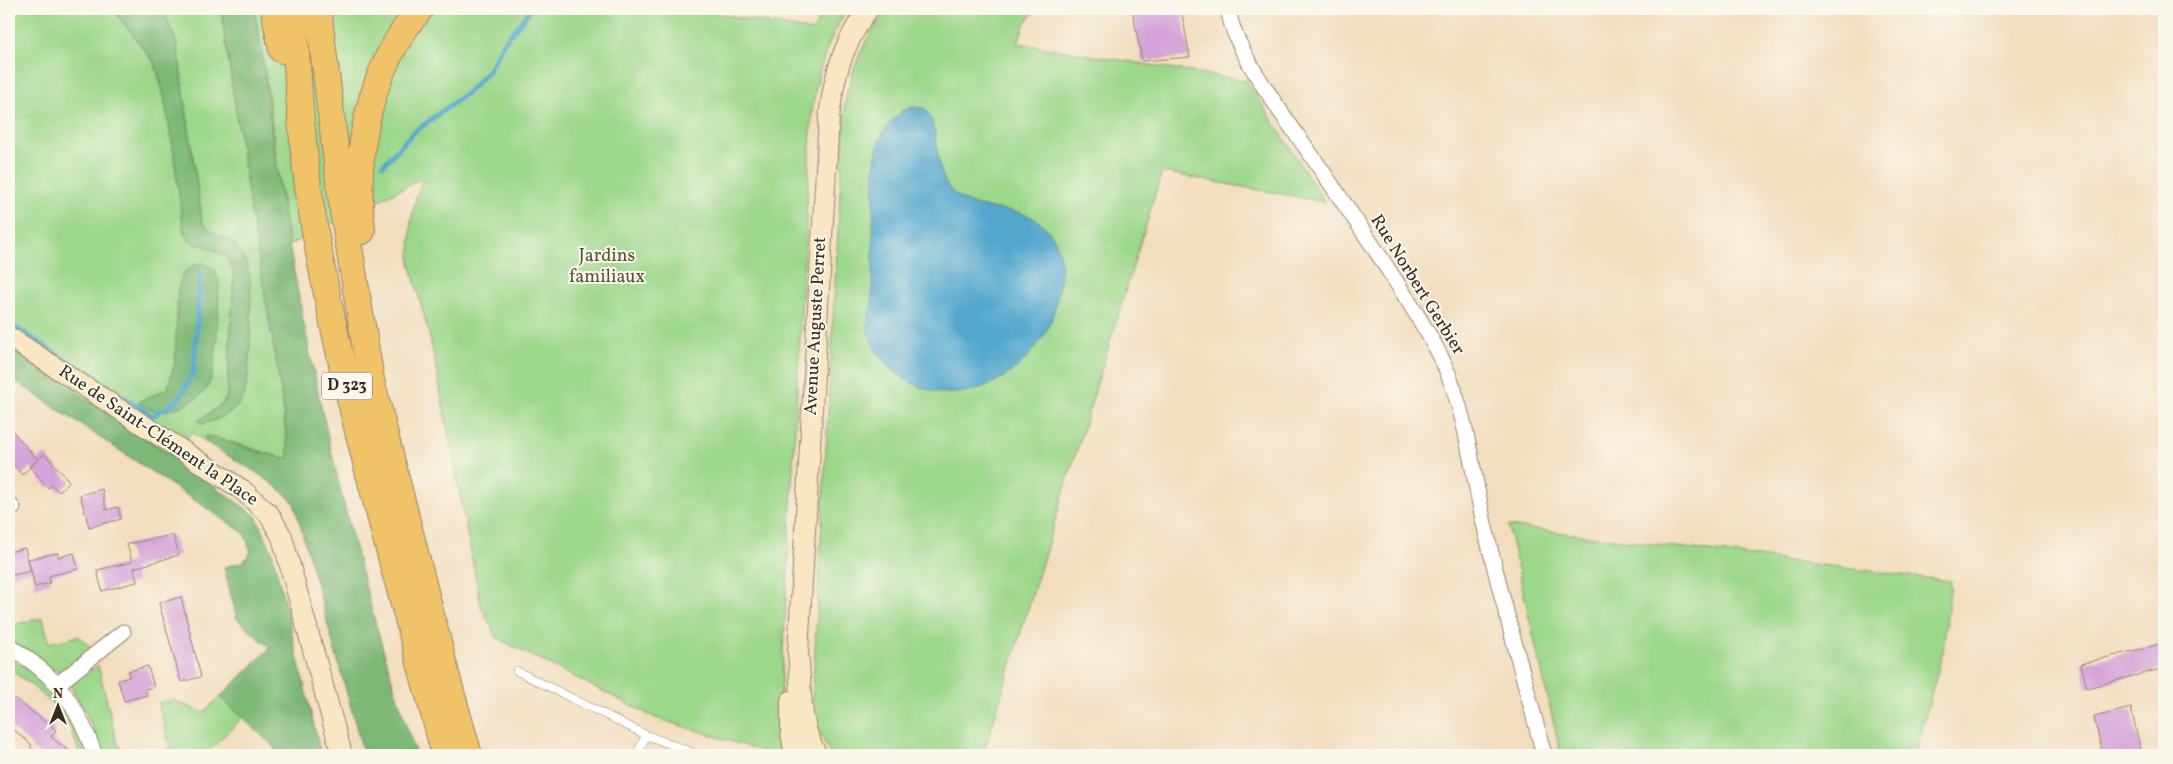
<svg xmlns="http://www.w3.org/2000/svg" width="2173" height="764" font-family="Vollkorn,serif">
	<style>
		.green { fill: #9cd78a; stroke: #6c8054 }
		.forest { fill: #7db876; stroke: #5c714a }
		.water { fill: #52a7ce; stroke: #466876 }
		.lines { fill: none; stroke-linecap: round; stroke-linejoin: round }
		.stream { stroke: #52a7ce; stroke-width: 5 }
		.building { fill: #d6a3d8 }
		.lane-casing { stroke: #96846e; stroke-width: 9 }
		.street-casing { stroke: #96846e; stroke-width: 17 }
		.secondary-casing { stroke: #96846e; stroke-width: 22 }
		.highway-casing { stroke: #96846e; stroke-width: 28 }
		.lane { stroke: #fff; stroke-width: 8 }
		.street { stroke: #fff; stroke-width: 15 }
		.secondary { stroke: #f9e7c3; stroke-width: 20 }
		.highway { stroke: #f0c369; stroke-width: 26 }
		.labels { text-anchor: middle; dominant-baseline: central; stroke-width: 4; stroke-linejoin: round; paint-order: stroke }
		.shield { fill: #fbf7ec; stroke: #75685c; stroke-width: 1 }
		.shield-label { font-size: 16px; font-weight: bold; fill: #3b2a1e }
		.park-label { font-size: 18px; fill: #535539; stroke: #fbf7ec }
		.street-label { font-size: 18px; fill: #3b2a1e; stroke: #fbf7ec }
	</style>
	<rect width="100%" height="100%" fill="#fbf7ec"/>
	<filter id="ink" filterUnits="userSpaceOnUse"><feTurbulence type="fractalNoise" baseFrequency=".02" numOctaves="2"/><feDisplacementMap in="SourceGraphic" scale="10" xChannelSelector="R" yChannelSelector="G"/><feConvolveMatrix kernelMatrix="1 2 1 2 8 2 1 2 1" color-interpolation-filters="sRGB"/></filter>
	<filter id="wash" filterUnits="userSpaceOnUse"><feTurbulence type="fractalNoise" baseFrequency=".0096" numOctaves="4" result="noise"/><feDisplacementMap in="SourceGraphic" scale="20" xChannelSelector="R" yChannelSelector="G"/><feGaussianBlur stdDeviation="1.12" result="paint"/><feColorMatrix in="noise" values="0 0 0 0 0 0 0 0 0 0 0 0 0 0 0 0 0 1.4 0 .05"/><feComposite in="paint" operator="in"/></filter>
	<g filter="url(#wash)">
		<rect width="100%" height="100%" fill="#f2debf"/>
		<path class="green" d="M9,9H113L155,64L163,91L173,147L184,234L195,244L206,246L225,256L232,268L234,277L227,395L222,404L199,421L203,424L230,413L248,379L250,294L247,265L241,253L233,241L207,230L202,221L177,44L163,9H221L249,200L280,385L289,459C260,453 234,440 205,437L206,442L192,432L174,457L9,348Z
			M254,9H691L813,31L824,9H847C825,46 819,68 812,110L778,749L775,755L656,718L497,638L481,607L432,346L410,262L411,221L416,197L423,178L289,245C275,166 270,87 254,9Z
			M889,9H1037L1024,24L1018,43L1247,81L1325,202L1162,172L983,755H831L818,730L812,705L845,103C852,68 865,35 889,9Z
			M1508,526L1951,581L1943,651L1915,755H1561Z
			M43,618L49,643L79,636L93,650L63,672L51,669L9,639V622L12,625Z
			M9,656C57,686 66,704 88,755H80C67,712 45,694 9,669Z
			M98,665L117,743L126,755H104L86,713L72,689V684L81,673L83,675Z
			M220,697L243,717L205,755H159L170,747L158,703L173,700L203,713Z"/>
		<path class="forest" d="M113,9H163L177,44L202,221C212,238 232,236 242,254C246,262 249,271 250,279C252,299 251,384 243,398C235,414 219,419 203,424L198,421L222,404L227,395L234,277L232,268L225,256L206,246L195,244L188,240L184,234L173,147L163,91L155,64Z
			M221,9H254C268,79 272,151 285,222C317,404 358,580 416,755H364L294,503C269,476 236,462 206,442L205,436C234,440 260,456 289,458L280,385L249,200Z
			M203,263L215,270L219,283C218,306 218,369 208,386C202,397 188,404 177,408C160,414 152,412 138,402L168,388L175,361L178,288L183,274L192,266Z
			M9,348L182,463L256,516L272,551L321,755H279L272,745L220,697L270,648L237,619L224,567L243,562L251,552L244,533L9,377Z"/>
		<path class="water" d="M913,107L925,109C944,133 928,181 963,200C993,216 1033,201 1054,239C1064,259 1061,278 1057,298C1049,347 1007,388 957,393C922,396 882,370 870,338C865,327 869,314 872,304L874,168L879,140L888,125L902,111Z"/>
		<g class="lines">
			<path class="stream" d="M383,165L414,132L468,92L489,70L503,44L531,9
				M9,323L153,416L179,399L194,371L200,273"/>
		</g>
		<g id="blocks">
			<path class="building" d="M1132,9H1181L1190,57L1142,61Z
				M9,427L38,460L22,475L9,460Z
				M45,454L70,482L59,492L52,485L48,488L30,467Z
				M102,489L106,510L118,507L121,519L89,527L80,495Z
				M173,535L179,555L134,568L137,582L102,591L97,570L132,562L127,544Z
				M25,548L31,571L9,576V552Z
				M58,553V557L74,553L78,569L49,576L50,583L35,587L28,559Z
				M181,597L201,677L181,682L159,603Z
				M2164,643V668L2087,688L2081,664Z
				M148,666L154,687L145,689L147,695L124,701L118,680L129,677L128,671Z
				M9,694L56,730L51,737L74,755H41L30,747L32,745L9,726Z
				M2131,708L2142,755H2103L2094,717Z"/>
		</g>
	</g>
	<g filter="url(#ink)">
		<use href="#blocks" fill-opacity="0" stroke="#96846e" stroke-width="1"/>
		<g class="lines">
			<defs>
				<path id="lane" d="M517,671L646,735L699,755
					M637,755L646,735"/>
				<path id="street" d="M1229,9C1229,46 1293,128 1316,162C1356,221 1397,280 1433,342C1464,396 1470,459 1483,519C1501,598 1524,677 1544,755
					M9,504L13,508
					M9,646C58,677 75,701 95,755
					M58,684L123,632"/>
				<path id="secondary" d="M9,337L241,489L269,514L282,537L342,755
					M791,701V733L795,755
					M817,755C798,723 802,689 798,652L829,118C834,74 842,46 868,9"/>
				<path id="highway" d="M274,9L282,50
					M293,9C298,75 301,142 311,207C341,393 397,574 445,755
					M318,9L343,211L371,380L447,678L469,755
					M362,231C353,154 368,70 420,9"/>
			</defs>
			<use href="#lane" class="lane-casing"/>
			<use href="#street" class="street-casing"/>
			<use href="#secondary" class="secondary-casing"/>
			<use href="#highway" class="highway-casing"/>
			<use href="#lane" class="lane"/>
			<use href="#street" class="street"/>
			<use href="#secondary" class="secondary"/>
			<use href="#highway" class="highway"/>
		</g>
	</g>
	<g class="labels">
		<rect class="shield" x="322" y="372.5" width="50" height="27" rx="4"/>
		<g class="shield-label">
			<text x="347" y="386">D 323</text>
		</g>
		<g class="park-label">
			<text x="607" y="256">Jardins<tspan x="607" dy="21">familiaux</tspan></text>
		</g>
		<g class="street-label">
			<text transform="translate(1417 285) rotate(58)">Rue Norbert Gerbier</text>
			<text transform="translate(816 326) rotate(-87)">Avenue Auguste Perret</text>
			<text transform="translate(158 436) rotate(34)">Rue de Saint-Clément la Place</text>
		</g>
	</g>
	<rect width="2173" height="764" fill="none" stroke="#fbf7ec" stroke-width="30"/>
	<g transform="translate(58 706)" stroke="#fbf7ec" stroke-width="4" paint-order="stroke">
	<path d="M0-4L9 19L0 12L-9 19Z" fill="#3b2a1e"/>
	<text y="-8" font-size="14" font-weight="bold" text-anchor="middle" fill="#3b2a1e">N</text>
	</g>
</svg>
